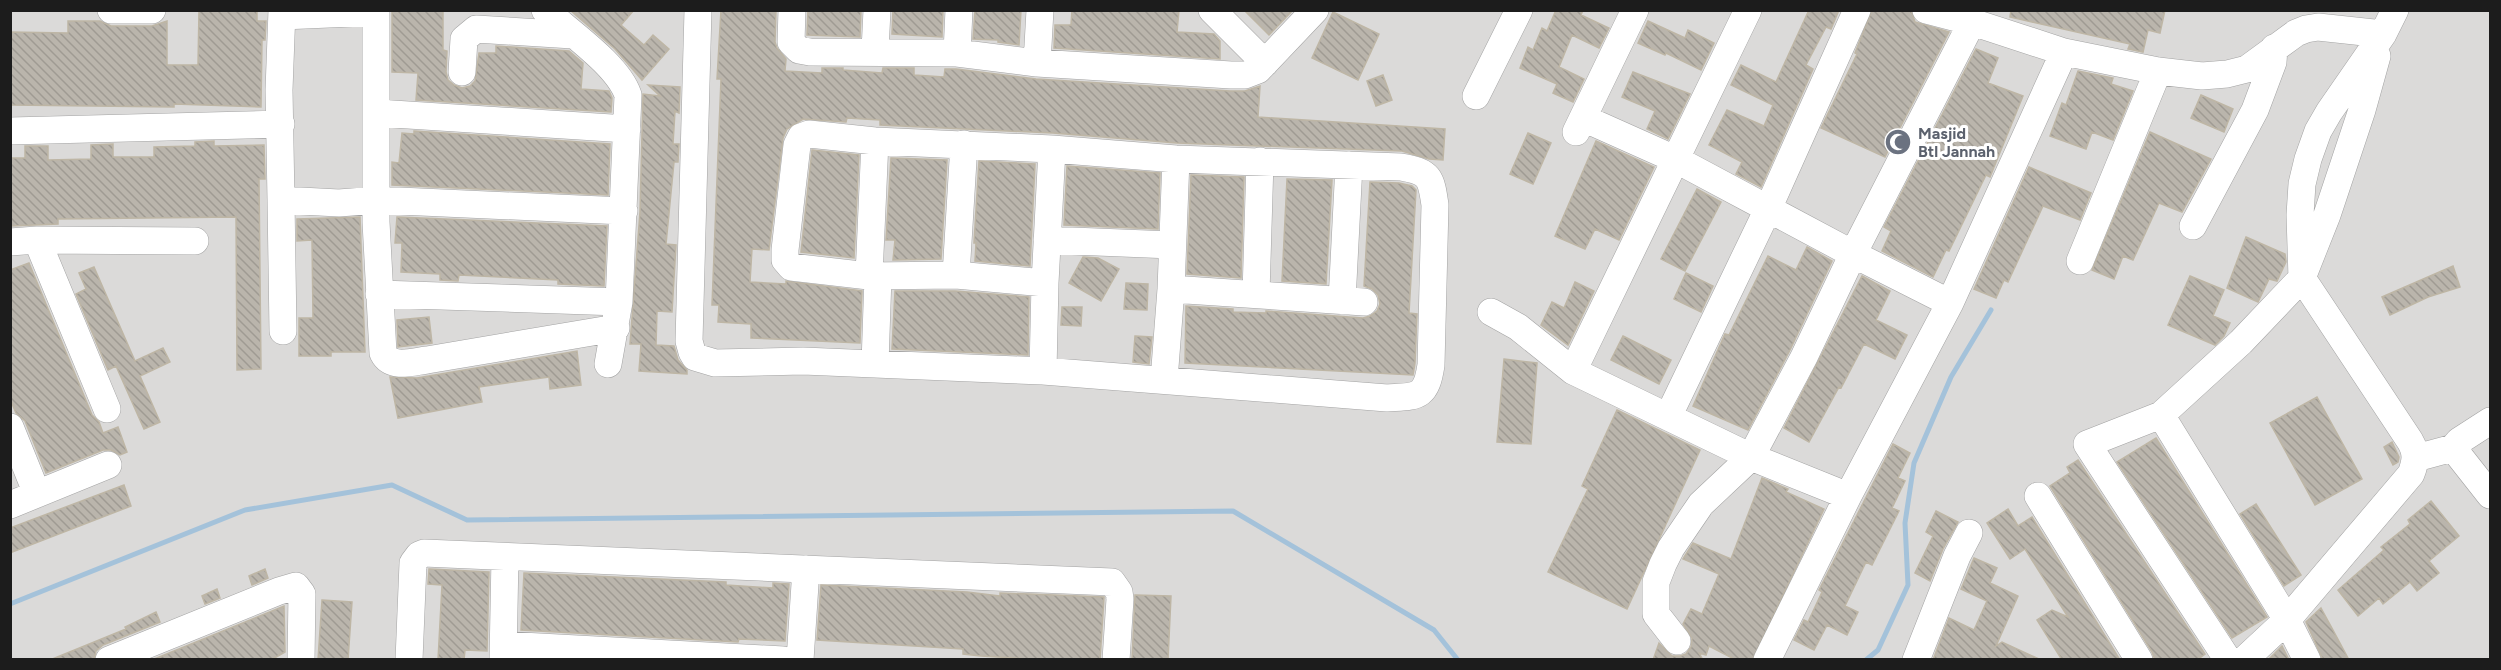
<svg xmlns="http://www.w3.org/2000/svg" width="2501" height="670" font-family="Figtree,sans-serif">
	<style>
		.residential { fill: #dbdad9 }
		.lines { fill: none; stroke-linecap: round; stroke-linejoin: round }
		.stream { stroke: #a4c2da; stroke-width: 5 }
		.building { fill: url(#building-back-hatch); stroke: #beb6a5; stroke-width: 1.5 }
		.minor-casing { stroke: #a3a3a3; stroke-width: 28 }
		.minor { stroke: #fff; stroke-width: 27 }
		.labels { text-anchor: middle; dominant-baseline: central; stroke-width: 6; stroke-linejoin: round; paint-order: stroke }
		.worship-label { font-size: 16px; font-weight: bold; fill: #5b616d; stroke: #fff; text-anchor: start }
	</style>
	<defs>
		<pattern id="building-back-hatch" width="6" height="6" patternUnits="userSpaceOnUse" patternTransform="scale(1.5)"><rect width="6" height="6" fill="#bab5ac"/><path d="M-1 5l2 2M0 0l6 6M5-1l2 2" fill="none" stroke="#9f9b93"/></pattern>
	</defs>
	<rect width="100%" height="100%" fill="#edece2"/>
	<path class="residential" d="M11,11H2490V659H11Z"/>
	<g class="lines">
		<path class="stream" d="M10,604L245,510L392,485L467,520L1233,511L1434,630L1458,660
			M1866,660L1878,650L1908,585L1905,523L1914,463L1951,377L1991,310"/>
	</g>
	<path class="building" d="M199,10H257V21H266L265,40H262L261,107L174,104V107L10,105V32L68,33V21H100L111,26H152L167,21V65H198Z
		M392,10H443V50L447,51L446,72L448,80L454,85L462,88L470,86L475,81L479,53H496V46L569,51L583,63L581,89L609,91L612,98L611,112L416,100L418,73L392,72Z
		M570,10H634L621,25L644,45L653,35L669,49L642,80L615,49Z
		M721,10H776L775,42L777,48L786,59L785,71L822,73V68H843V70L882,73L883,68H914V75L944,77L945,69H956L1036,79L1230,91H1245L1260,86L1258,117L1445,129L1443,160L1429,159L1402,151L1177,143L1053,133L880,125V120L847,118L846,122L803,119L787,129L783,138L769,250L752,249L750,282L786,284V281L862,291L860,343L751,338V324L718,322L719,305H712L721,79H717Z
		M808,10H861L860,37L807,35Z
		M893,10H943L942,37L892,34Z
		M975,10H1021L1019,45L998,42V40L973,39Z
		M1072,10H1179L1177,32L1214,34L1220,41V59L1054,48L1055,25H1071Z
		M1244,10H1293L1269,35Z
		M1556,10H1583L1581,15L1609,28L1599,48L1572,35L1559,67L1584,79L1573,102L1553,93L1557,84L1520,68L1528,47L1533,50L1542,28L1547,31Z
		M1809,10H1839L1831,29L1826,27L1806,65L1813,69L1761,187L1736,174L1742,162L1709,145L1727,110L1764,126L1773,105L1731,85L1741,65L1776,82Z
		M1872,10H1911L1915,22L1949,32L1885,157L1821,128L1857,54L1855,53Z
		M2011,10H2165L2160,33L2148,30L2143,52L2128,49L2130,44L2010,17Z
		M1333,12L1379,34L1358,80L1312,58Z
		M1648,21L1685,38L1688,30L1714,43L1701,70L1666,53L1665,55L1638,43Z
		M1976,49L1998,58L1988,83L2023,96L1990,177L1986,175L1949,251L1946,250L1933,277L1882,251L1891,231L1884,227Z
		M2078,71L2113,78L2111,84L2133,91L2113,140L2092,132L2086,149L2050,136L2062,103L2066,105Z
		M1633,72L1690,94L1668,139L1647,129L1655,111L1622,97Z
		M1383,75L1392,100L1376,106L1367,81Z
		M648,85L680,87L679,113L675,111L673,144H679L678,162H674L666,244L676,245L672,312L657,311L656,345L674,346L678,360L687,370V374L639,371L641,344H630L640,212L643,94L660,96Z
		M2201,95L2233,109L2224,132L2191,118Z
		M414,131L610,144L608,195L392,185V162L399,163L402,133L414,134Z
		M2150,132L2211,159L2182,212L2159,203L2133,260L2123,256L2114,279L2092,270Z
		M1528,133L1551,143L1533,184L1510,174Z
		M214,141V146L264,145L265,179H259L261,369L237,370L236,217L58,219V224L10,226V158H25V146H48V160L91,159V145L113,144V157H154V147L195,146V142Z
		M1596,141L1654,167L1619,240L1595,229L1585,249L1555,236Z
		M812,150L859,155L854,258L801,252Z
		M891,158L947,160L941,259L893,260L895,240H886Z
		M979,161L1035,164L1030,266L975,261L976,243H974Z
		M1067,166L1160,173L1158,229L1064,225Z
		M2029,167L2091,193L2080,220L2043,206L2008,282L2004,280L1996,298L1974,289Z
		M1191,175L1244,177L1241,278L1187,274Z
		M1287,179L1332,180L1326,284L1282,281Z
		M1370,182L1399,183L1412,186L1416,190L1409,313L1417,314L1415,363L1413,375L1185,363L1186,306L1233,309V312L1266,313V311L1363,318L1370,316L1377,311L1380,304L1378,295L1372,289L1364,286Z
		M1697,189L1721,202L1685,271L1661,259Z
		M360,217L365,352H331V356H299V318H313L312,240L297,241V219Z
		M397,217L607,226L604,286L558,284V280L459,275L458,281L440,280V274L401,272L402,243H395Z
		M2246,237L2285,254L2286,262L2277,281L2269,279L2258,302L2227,288Z
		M1807,247L1832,261L1790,350L1748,430L1693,406L1725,334L1729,335L1768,256L1796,270Z
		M1083,257L1098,258L1119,269L1101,301L1069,283Z
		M29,263L92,415L99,422L103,433L118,427L127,452L120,455L111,450H103L46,473L25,421L16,413L10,399V270Z
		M2453,266L2460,287L2428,297L2390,315L2382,297Z
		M94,267L135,361L163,348L170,362L140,376L160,422L144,429L116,366L108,370L76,294L86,289L79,273Z
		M1686,273L1713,286L1701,312L1674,299Z
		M1862,276L1890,291L1876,320L1907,335L1895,359L1864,344L1841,388L1839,387L1809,442L1784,428Z
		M2190,276L2224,290L2213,316L2230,323L2224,336L2215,345L2168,325Z
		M1575,282L1594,291L1568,345L1541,325L1552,302L1564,308Z
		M1126,283L1148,284L1147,310L1124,309Z
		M895,291H955L1029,297L1028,355L892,349Z
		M1062,307H1082L1081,326L1061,325Z
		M429,317L432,343L398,347L397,320Z
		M1135,336L1152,337L1149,364L1133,362Z
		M1623,336L1671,360L1659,384L1611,360Z
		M577,351L581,385L550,389L549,377L479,387L482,402L398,418L390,377L417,378Z
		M1504,359L1537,363L1531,444L1497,442Z
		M2317,397L2362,479L2315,505L2270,423Z
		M1617,410L1700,450L1627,609L1548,572L1588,489L1582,486Z
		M2156,438L2267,617L2232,638L2117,462Z
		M2392,442L2399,457L2398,462L2393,465L2384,447Z
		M1893,444L1910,453L1898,478L1905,481L1892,508L1899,511L1872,565L1866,562L1845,606L1858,612L1847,635L1827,625L1814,650L1794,640L1804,620L1808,622L1822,592L1819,590Z
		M2078,460L2205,654L2197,660H2155L2152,652L2050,486L2070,473L2067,467Z
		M1762,478L1788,489L1786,492L1824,509L1752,660H1736L1709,646L1706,655L1699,653L1703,660H1653L1659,643L1672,656H1680L1686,654L1691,647L1692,638L1683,624L1691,609L1702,614L1719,574L1683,559L1693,543L1731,559Z
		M124,485L131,506L10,553V528Z
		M2431,501L2459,536L2429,561L2439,573L2417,591L2410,582L2383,604L2379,598L2358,616L2338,590L2384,550L2381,547L2410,524L2408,520Z
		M2256,504L2301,575L2284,586L2240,514Z
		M2008,509L2018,526L2032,517L2120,660H2062L2037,620L2052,610L2068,617L2025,549L2010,559L1987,523Z
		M1936,511L1958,522L1943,549L1930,581L1915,573L1933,536L1926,532Z
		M1974,558L1997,568L1990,583L2018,596L1996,646L2002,642L2041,660H1933L1949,618L1974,630L1987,601L1961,589Z
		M265,569L268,578L252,585L249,576Z
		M429,569L489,572L487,651L465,650L464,660H438L442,585L428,584Z
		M524,573L726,582V585L773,588V583L789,584L785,641L739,639L738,642L521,630Z
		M821,585L967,592L1000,596V593L1104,597L1100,660H1044L981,656L963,654V649L817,640Z
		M217,589L220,598L205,604L202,596Z
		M1135,595L1171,596L1168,660H1132Z
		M322,600L352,602L348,660H318Z
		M284,606L285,652L271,660H152Z
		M2321,608L2333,630L2349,660H2323L2306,622Z
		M156,612L160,622L103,645L96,651L94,660H50L126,629L125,627Z
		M2282,646L2289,660H2268Z"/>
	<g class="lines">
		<defs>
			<path id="minor" d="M111,10H152
				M282,10L279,90L281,200L339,203L377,200L624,211
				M376,10V222L383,353C391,369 411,362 427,360L616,328
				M545,10C569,32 618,65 628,95L619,302L608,364
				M698,10L689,341L692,352L695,357L715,363L803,361L1043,371L1387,398C1417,396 1426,399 1431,365L1435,205C1431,177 1430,172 1401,167L1176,159L1052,149L875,141L809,134L801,137L797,145L785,250V260L791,267L869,276L956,275L1045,283
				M792,10L791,42L799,50L810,52L957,53L1037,63L1231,75H1245L1258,70L1315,10
				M1212,10L1265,63
				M1926,10L1972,22L2064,52L2158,71L2202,76L2227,74L2247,69L2296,33L2306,29L2318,27L2383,34
				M282,16L376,12
				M875,51L877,10
				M957,53L959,10
				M1037,63L1040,10
				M462,72L464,39L476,29L573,35
				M1476,96L1519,10
				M377,113L627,129
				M1583,118L1677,160L1853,254L1950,303
				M10,131L281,124
				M1576,132L1635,10
				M281,200L283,331
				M2193,226L2255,110L2273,62L2274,48
				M37,240L107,409
				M1047,240L1172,245
				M10,242L37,240L195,241
				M2080,261L2158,71
				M956,275L964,144
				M869,276L875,141
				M1171,289L1364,302
				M379,294L619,302
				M1256,294L1260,161
				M1342,301L1349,165
				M1491,312L1518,327L1573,371L1751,457L1848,496
				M875,364L878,276
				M1043,371L1045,283L1052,149
				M1573,371L1748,10
				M1164,380L1171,289L1176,159
				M2161,415L2087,444L2228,660
				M1668,417L1768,209L1857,10
				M10,427L37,494
				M2453,448L2490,495
				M2416,458L2453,448L2459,441L2490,421
				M2038,496L2139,660
				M10,505L108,465
				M1677,641L1656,614V582L1663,564L1671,548L1701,504L1751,457L1804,357L1853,254L1972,22
				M504,645L783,660
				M109,660L279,591L296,586L302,594L301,660
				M409,660L413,563L419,555L424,553L1112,582L1119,592L1120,599L1116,660
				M503,660L505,557
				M800,660L806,569
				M1767,660L1848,496L1950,303L2064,52
				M1916,660L1957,556L1969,533
				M2244,660L2287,620L2411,474C2416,461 2417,453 2410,441L2302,278L2300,215L2302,184L2308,159L2318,131L2329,112L2383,34L2395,10
				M2307,660L2287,620L2161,415L2241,342L2302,278L2327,215L2362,110L2377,56"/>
		</defs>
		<use href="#minor" class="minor-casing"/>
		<use href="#minor" class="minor"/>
	</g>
	<defs>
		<symbol id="mosque-disc" viewBox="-11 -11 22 22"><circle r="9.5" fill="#6b7280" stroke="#fff"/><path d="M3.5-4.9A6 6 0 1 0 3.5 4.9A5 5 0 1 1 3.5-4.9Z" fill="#fff"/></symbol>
	</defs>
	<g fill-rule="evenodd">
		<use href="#mosque-disc" x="1883" y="127" width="30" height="30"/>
	</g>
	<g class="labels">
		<g class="worship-label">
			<text x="1918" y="133">Masjid<tspan x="1918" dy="18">Btl Jannah</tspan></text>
		</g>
	</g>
	<rect width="2501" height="670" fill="none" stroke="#1c1c1c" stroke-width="24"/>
</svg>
